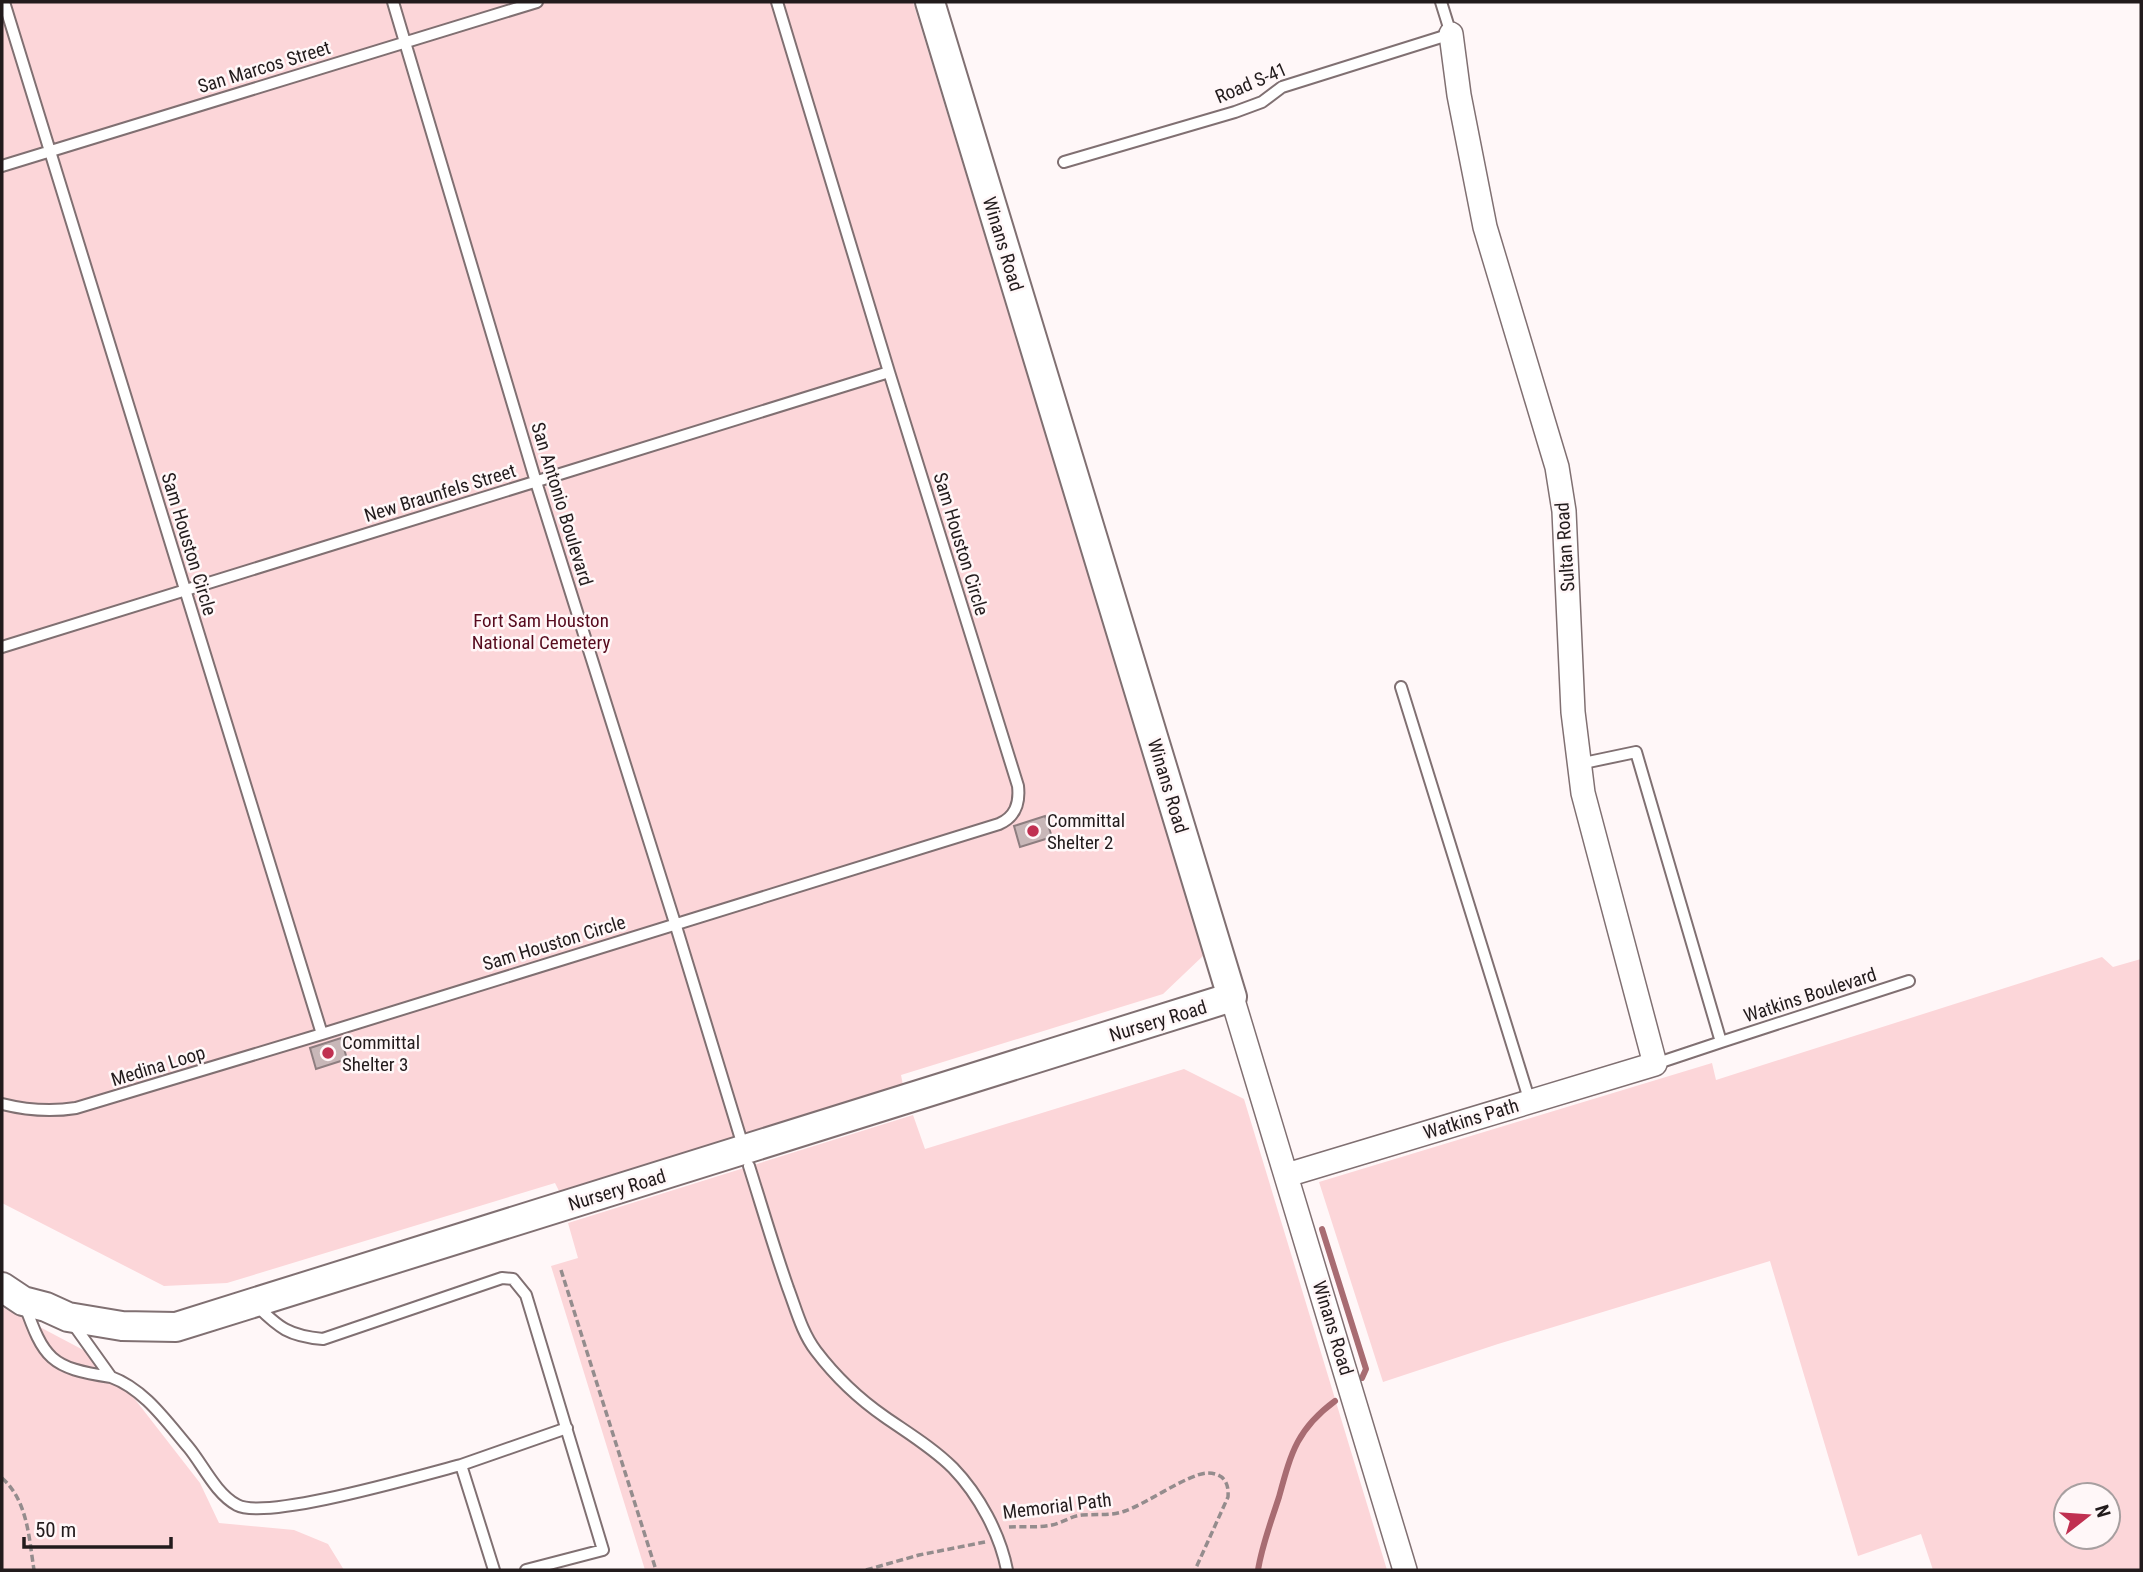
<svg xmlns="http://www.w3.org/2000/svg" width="2143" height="1572" font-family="'Roboto Condensed',sans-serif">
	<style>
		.green { fill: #fcd6d9; fill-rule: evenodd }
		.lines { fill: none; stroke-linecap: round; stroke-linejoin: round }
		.stream { stroke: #a86c72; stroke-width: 6 }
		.building { fill: #c8b7b8; stroke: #8e7e80; stroke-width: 2 }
		.service-casing { stroke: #807072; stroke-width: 14 }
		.minor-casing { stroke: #807072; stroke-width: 26 }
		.tertiary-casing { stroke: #807072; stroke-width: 32 }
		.path { stroke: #948c8d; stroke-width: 3.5; stroke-dasharray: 7 3.5; stroke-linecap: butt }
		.service { stroke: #fff; stroke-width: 10 }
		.minor { stroke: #fff; stroke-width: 23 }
		.tertiary { stroke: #fff; stroke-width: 28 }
		.poi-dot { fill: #c03051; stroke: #fff7f8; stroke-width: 2.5 }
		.labels { text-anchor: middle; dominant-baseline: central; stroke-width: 5; stroke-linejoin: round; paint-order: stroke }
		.street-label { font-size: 19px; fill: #221b1c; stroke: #fff7f8 }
		.park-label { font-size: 19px; fill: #570b1e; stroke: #fff7f8 }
		.poi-label { font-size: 19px; fill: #221b1c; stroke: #fff7f8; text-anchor: start }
	</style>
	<rect width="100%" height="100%" fill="#fff7f8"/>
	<path class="green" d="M2,2H913L1205,954L1163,994L901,1075L903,1085L559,1191L555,1183L227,1283L164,1286L2,1203Z
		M2102,957L2113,967L2141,959V1570H1933L1921,1534L1858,1556L1770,1261L1498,1344L1383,1382L1319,1182L1712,1063L1716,1080ZM2108,1495V1537H2066V1495Z
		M1184,1069L1244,1099L1387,1570H645L551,1266L578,1258L568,1223L913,1115L925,1149Z
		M2,1307L106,1362L200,1483L219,1523L294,1530L328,1544L344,1570H2Z"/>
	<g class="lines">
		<path class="stream" d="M1322,1229L1366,1369L1362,1378
			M1258,1570C1262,1545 1271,1522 1279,1497C1291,1453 1297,1429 1335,1401"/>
	</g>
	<path class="building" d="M1045,816L1052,837L1020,847L1014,826Z
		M341,1038L347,1059L316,1069L310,1048Z"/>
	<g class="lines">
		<defs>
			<path id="service" d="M4,2L322,1034L999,824C1015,817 1020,804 1018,786L889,372L777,2
				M393,2L536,482L675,923L740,1136
				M1064,162L1235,112L1262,102L1282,87L1451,34L1441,2
				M2,166L537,2
				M2,647L889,372
				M1401,687L1530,1102
				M1579,764L1636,752L1721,1042L1655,1064
				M1721,1042L1909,981
				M2,1104C26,1110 51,1112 76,1108L322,1034
				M749,1166C762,1207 774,1248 788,1288C796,1309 802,1333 816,1351C835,1376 859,1399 885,1417C908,1433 933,1448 953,1468C979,1495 1000,1534 1007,1570
				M24,1303C44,1359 50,1368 111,1377L71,1321
				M256,1305C279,1328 289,1336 323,1339L502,1278L513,1279L526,1295L603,1550L526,1570
				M111,1377C144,1389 166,1421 189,1448C203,1465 216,1494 237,1505C266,1521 422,1475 461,1465
				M494,1570L461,1465L567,1428"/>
			<path id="minor" d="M1232,997L1405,1570
				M1287,1175L1655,1064L1583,793L1573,712L1564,511L1557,467L1485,227L1459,95L1451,34"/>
			<path id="tertiary" d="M2,1287L23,1301L46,1307L68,1317L122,1326L176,1327L1232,997L930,2"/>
		</defs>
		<use href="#service" class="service-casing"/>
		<use href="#minor" class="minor-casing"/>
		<use href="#tertiary" class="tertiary-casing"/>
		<path class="path" d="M561,1270L656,1570
			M2,1478C28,1501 29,1539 34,1570
			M1009,1527C1023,1526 1039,1528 1052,1525C1062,1523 1071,1516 1082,1515C1097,1514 1111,1516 1125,1511C1146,1504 1188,1474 1207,1473C1224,1473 1229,1483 1228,1497L1195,1570
			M866,1570L919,1555L985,1542"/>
		<use href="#service" class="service"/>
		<use href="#minor" class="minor"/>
		<use href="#tertiary" class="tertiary"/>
	</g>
	<g class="poi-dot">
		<circle cx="1033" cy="831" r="7"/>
		<circle cx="328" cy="1053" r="7"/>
	</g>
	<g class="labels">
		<g class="street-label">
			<text transform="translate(264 67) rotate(-17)">San Marcos Street</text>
			<text transform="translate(1251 83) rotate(-23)">Road S-41</text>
			<text transform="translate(1003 244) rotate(73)">Winans Road</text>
			<text transform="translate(440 493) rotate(-17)">New Braunfels Street</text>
			<text transform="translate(562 504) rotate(73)">San Antonio Boulevard</text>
			<text transform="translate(189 544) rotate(73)">Sam Houston Circle</text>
			<text transform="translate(961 544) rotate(73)">Sam Houston Circle</text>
			<text transform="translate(1565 547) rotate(-94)">Sultan Road</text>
			<text transform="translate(1168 786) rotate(73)">Winans Road</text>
			<text transform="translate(554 943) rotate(-17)">Sam Houston Circle</text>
			<text transform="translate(1810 995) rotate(-18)">Watkins Boulevard</text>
			<text transform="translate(1158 1021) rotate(-17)">Nursery Road</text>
			<text transform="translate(158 1066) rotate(-17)">Medina Loop</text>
			<text transform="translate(1471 1119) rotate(-17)">Watkins Path</text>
			<text transform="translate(617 1190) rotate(-17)">Nursery Road</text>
			<text transform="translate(1333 1328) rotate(73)">Winans Road</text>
			<text transform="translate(1057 1506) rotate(-7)">Memorial Path</text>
		</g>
		<g class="park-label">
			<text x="541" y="620">Fort Sam Houston<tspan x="541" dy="22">National Cemetery</tspan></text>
		</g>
		<g class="poi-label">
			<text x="1047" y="820">Committal<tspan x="1047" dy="22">Shelter 2</tspan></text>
			<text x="342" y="1042">Committal<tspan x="342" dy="22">Shelter 3</tspan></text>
		</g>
	</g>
	<rect width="2143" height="1572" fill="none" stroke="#221b1c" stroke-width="7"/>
	<g transform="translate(2087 1516) rotate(73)"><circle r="33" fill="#fff7f8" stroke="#a79fa0" stroke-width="2"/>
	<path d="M0-5L12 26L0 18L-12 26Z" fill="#c03051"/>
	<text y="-10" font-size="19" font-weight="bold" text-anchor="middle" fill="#221b1c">N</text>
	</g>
	<path d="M24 1537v10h147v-10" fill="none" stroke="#221b1c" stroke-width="3.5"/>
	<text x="35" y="1537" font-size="21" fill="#221b1c" stroke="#fff7f8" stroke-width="5" paint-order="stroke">50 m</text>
</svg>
